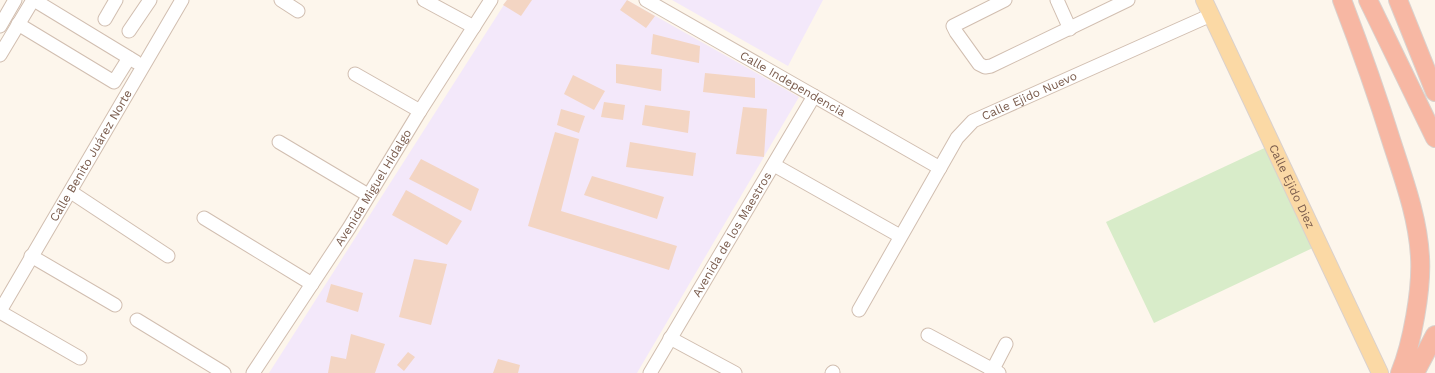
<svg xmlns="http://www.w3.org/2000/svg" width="1435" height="373" font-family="'Work Sans',sans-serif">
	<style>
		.education { fill: #f3e8fa }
		.green { fill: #d8ecc9 }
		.building { fill: #f3d5c3 }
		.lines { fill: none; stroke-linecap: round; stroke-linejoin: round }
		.minor-casing { stroke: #d1beb0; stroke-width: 15 }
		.major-casing { stroke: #dad1cd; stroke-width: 18 }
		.highway-casing { stroke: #dad1cd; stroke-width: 20 }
		.minor { stroke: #fff; stroke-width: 13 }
		.major { stroke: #fbd9a5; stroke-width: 16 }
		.highway { stroke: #f7b7a3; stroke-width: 18 }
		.labels { text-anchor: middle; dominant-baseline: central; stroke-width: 4; stroke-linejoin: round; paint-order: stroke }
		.street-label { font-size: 12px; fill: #7a5c4d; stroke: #fffaf3 }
	</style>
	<rect width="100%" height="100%" fill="#fdf6ec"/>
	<path class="education" d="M507,0H627L799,97L637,373H269Z
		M672,0H823L788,66Z"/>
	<path class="green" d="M1271,145L1319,245L1154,323L1106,222Z"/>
	<path class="building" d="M507,0H532L521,16L503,5Z
		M627,0L655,16L646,28L620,10Z
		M653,34L700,46L699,63L651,54Z
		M616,64L662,69L661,91L616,83Z
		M705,73L755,78V98L703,92Z
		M573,75L605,91L594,110L564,94Z
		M604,102L625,105L623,120L601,117Z
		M645,105L690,111L688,133L642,125Z
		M743,107L767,109L764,157L736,154Z
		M561,109L585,116L579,133L557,125Z
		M555,132L579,139L561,211L677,246L669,270L528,226Z
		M630,142L696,153L693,176L626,167Z
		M421,159L479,189L471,211L409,179Z
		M592,176L664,197L657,219L584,195Z
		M406,190L462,221L447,245L392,215Z
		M414,259L447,264L431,325L399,317Z
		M331,284L363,293L358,312L326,302Z
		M351,334L385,344L375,373H328L331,356L346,359Z
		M408,352L415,357L404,371L397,365Z
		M498,359L520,365L518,373H493Z"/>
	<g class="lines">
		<defs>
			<g id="minor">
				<path d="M34,0L136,62"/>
				<path d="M281,0L298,11"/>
				<path d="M424,0L474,27"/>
				<path id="s1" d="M646,0L940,168"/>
				<path d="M1005,0L953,26L956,32L979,64L985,67L991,66L1128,0"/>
				<path d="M1057,0L1070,29"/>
				<path d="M105,19L116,0"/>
				<path d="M18,24L114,82L129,58"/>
				<path d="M0,26L15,0"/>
				<path d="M129,31L150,0"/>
				<path d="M0,55L33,0"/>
				<path d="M355,74L420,111"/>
				<path d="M279,142L368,195"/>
				<path d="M774,165L900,236"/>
				<path d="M71,192L168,256"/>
				<path d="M204,218L312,284"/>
				<path d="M31,256L115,305"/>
				<path id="s2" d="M859,310L957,138L973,121L1211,15"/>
				<path id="s3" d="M0,311L182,0"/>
				<path d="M0,312L80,358"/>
				<path d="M137,320L224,373"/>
				<path d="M928,335L999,373"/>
				<path d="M670,338L735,373"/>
				<path id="s4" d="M253,373L349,228L420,111L491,0"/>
				<path id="s5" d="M650,373L814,96"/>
				<path d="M832,373L833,372"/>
				<path d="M991,373L1006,344"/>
			</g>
			<g id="major">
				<path id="s6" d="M1204,0L1380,373"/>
			</g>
			<path id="highway" d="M1342,0C1360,47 1377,95 1392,143C1404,180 1418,218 1420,257C1422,289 1412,344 1400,373
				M1368,0L1435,138
				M1398,0L1435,92
				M1415,373L1435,335"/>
		</defs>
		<use href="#minor" class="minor-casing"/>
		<use href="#major" class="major-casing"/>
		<use href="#highway" class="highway-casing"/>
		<use href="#minor" class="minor"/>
		<use href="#major" class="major"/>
		<use href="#highway" class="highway"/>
	</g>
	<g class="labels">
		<g class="street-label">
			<text stroke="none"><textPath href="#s1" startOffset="169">Calle Independencia</textPath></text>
			<text stroke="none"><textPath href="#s2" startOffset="283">Calle Ejido Nuevo</textPath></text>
			<text stroke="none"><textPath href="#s3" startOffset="180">Calle Benito Juárez Norte</textPath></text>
			<text stroke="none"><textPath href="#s6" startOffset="206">Calle Ejido Diez</textPath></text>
			<text stroke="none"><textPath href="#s4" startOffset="221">Avenida Miguel Hidalgo</textPath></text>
			<text stroke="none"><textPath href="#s5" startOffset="161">Avenida de los Maestros</textPath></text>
		</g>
	</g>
</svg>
